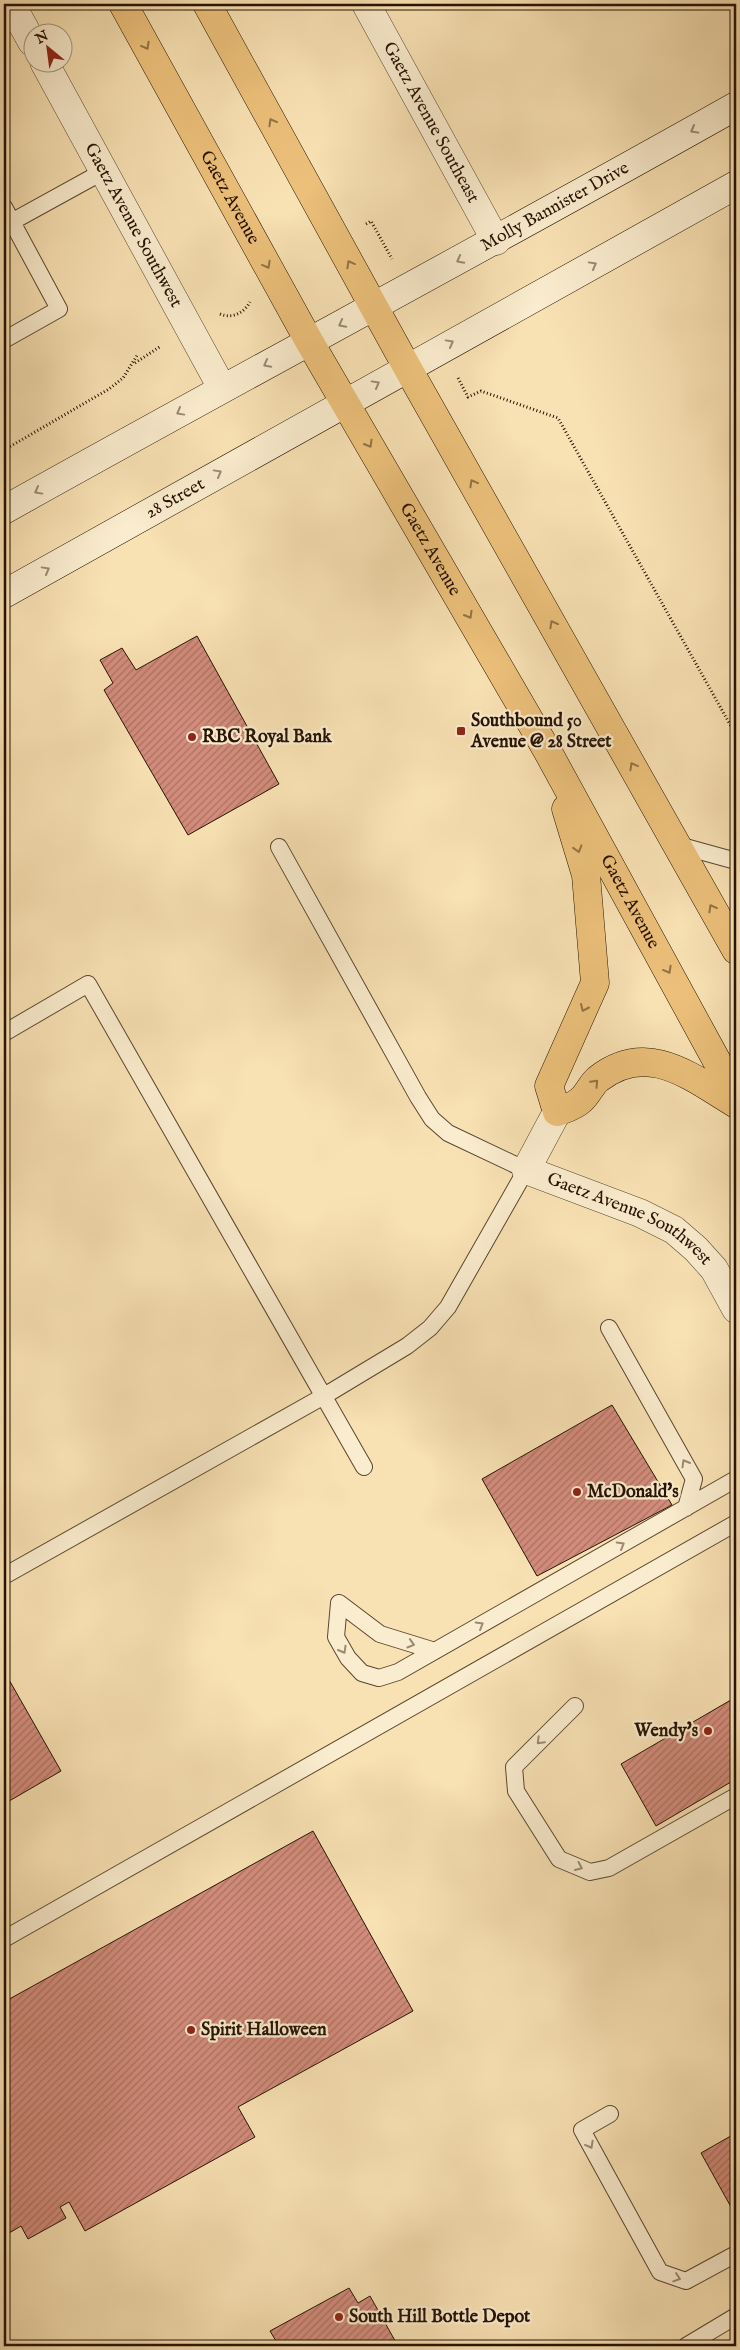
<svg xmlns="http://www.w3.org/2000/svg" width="740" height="2350" font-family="'IM FELL English',serif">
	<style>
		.building { fill: url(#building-hatch); stroke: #261203 }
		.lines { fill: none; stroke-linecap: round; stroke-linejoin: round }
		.lane-casing { stroke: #5a462f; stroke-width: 18 }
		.street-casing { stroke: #5a462f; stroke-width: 29 }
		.secondary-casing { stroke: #261203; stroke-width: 29 }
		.primary-casing { stroke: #261203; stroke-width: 29 }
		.path { stroke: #261203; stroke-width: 3; stroke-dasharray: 1 2.5; stroke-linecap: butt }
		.lane { stroke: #faecce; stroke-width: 16 }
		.street { stroke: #faecce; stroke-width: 28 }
		.secondary { stroke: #faecce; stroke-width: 28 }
		.primary { stroke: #ecc07a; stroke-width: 28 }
		.oneway { stroke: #937244 }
		.oneway2 { stroke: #9b8a73 }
		.poi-dot { fill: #8f2418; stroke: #faecce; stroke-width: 2 }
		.labels { text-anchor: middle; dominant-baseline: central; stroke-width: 4.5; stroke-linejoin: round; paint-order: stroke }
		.street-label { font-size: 18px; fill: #261203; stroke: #faecce }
		.poi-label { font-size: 18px; font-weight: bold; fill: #261203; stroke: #faecce; text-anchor: start }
	</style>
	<defs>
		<pattern id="building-hatch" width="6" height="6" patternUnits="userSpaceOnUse" patternTransform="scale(1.25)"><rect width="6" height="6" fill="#d38c7c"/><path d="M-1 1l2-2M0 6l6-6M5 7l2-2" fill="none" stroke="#ab7163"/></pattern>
	</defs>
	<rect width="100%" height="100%" fill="#f8e1b3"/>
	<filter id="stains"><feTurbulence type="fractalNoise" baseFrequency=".004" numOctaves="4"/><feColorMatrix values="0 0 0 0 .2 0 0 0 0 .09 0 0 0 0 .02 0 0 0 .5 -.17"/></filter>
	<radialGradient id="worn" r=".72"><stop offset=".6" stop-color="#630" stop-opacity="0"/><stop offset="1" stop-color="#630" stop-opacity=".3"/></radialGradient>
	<path class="building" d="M197,636L279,784L188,835L104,690L113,683L100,660L122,648L136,670Z
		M612,1405L672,1505L537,1576L482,1479Z
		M4,1671L61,1771L4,1804Z
		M736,1697V1779L656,1826L621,1764Z
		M313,1831L413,2011L238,2107L255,2137L85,2231L69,2202L60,2207L66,2218L28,2239L21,2226L4,2236V2002Z
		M736,2133V2216L701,2153Z
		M349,2288L358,2303L370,2296L398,2346H279L270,2331Z"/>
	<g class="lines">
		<defs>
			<path id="lane" d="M4,207L59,309L4,340
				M4,226L104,171
				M678,845L736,861
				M4,1033L88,984L364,1467
				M609,1328L694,1479L686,1508
				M4,1576L324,1396L407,1346L430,1328L448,1307L526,1170L448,1133L432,1119L418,1097L279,847
				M339,1603L336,1637L348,1658L362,1673L379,1678L398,1672L736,1479
				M339,1603L380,1634L435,1651
				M575,1706L514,1767L516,1791L559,1859L590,1872L609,1868L736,1796
				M4,1939L736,1523
				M610,2114L582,2130L660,2272L686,2281L736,2254
				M686,2346L736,2316"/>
			<g id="street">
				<path d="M11,4L32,42"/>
				<path id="s1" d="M366,4L496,241"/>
				<path id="s2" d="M44,62L222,388"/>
				<path id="s3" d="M557,1112L526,1170L640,1213L674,1230L696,1249L714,1269L736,1309"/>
			</g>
			<g id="secondary">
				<path id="s4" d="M4,510C247,374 493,243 736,106"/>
				<path id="s5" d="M4,594L736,185"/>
			</g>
			<g id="primary">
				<path id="s6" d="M123,4L309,341L548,752L736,1096"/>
				<path d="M207,4L407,367L736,950"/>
				<path d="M566,809L586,875L595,983L549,1086L557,1112C565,1109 575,1106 581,1100C588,1094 591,1085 598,1079C648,1040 691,1077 736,1104"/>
			</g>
		</defs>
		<use href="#lane" class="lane-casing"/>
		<use href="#street" class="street-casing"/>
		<use href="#secondary" class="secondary-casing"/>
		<use href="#primary" class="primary-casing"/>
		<path class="path" d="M366,224L371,221L392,259
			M220,314C232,319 244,313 250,302
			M135,363L161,346
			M458,378L468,397L481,391L558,418L736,735
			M4,450L109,389L123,378L138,354"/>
		<use href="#lane" class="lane"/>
		<use href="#street" class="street"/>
		<use href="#secondary" class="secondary"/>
		<use href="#primary" class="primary"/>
	</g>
	<defs><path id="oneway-chevron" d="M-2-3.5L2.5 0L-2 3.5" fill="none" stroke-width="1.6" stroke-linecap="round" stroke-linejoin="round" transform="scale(1.25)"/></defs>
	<g class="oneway">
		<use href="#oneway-chevron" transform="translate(146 46) rotate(61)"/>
		<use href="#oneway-chevron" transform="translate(272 122) rotate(-119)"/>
		<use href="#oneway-chevron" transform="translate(350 264) rotate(-119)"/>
		<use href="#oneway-chevron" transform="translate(267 265) rotate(61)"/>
		<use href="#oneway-chevron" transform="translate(369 444) rotate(60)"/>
		<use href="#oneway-chevron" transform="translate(473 483) rotate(-119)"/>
		<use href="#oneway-chevron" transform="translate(469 615) rotate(60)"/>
		<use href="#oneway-chevron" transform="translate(553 624) rotate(-119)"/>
		<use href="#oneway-chevron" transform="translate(633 766) rotate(-119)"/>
		<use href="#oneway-chevron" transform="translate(578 849) rotate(73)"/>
		<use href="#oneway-chevron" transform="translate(712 908) rotate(-119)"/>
		<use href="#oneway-chevron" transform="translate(668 970) rotate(61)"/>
		<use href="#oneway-chevron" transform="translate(584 1008) rotate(114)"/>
		<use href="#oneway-chevron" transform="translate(595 1083) rotate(-47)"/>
	</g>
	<g class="oneway2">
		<use href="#oneway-chevron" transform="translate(694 130) rotate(151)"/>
		<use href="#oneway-chevron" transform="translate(460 260) rotate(152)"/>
		<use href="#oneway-chevron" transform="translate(593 265) rotate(-29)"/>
		<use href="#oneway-chevron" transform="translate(342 324) rotate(152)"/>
		<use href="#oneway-chevron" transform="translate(450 343) rotate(-29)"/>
		<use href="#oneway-chevron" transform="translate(267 364) rotate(152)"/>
		<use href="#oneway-chevron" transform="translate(376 384) rotate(-29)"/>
		<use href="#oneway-chevron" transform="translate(180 412) rotate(151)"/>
		<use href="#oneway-chevron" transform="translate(218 473) rotate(-29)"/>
		<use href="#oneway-chevron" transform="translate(38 491) rotate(151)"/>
		<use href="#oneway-chevron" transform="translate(46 570) rotate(-29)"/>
		<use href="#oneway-chevron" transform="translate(685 1463) rotate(-120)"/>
		<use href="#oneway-chevron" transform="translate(621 1545) rotate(-30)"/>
		<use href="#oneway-chevron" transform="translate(480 1625) rotate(-30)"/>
		<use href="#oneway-chevron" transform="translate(411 1644) rotate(17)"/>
		<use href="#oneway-chevron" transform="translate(343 1650) rotate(60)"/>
		<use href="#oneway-chevron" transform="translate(540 1741) rotate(135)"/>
		<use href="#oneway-chevron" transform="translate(579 1867) rotate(24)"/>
		<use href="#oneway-chevron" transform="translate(590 2145) rotate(61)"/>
		<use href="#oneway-chevron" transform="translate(677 2278) rotate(19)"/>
	</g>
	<g class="poi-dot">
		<rect x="456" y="726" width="10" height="10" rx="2.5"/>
		<circle cx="192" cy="737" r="5"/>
		<circle cx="577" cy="1492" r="5"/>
		<circle cx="708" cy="1731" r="5"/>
		<circle cx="191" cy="2030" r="5"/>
		<circle cx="339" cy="2317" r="5"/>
	</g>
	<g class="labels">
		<g class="street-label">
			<text stroke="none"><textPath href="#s1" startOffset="135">Gaetz Avenue Southeast</textPath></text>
			<text stroke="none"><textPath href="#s6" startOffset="221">Gaetz Avenue</textPath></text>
			<text stroke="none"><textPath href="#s4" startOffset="629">Molly Bannister Drive</textPath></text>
			<text stroke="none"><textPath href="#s2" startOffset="186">Gaetz Avenue Southwest</textPath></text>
			<text stroke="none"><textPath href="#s5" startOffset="196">28 Street</textPath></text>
			<text stroke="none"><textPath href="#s6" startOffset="626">Gaetz Avenue</textPath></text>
			<text stroke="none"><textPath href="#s6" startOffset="1031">Gaetz Avenue</textPath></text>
			<text stroke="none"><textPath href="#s3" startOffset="181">Gaetz Avenue Southwest</textPath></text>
		</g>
		<g class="poi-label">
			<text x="471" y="721">Southbound 50<tspan x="471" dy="21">Avenue @ 28 Street</tspan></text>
			<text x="202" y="737">RBC Royal Bank</text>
			<text x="587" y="1492">McDonald's</text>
			<text x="698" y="1731" text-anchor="end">Wendy's</text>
			<text x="201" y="2030">Spirit Halloween</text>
			<text x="349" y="2317">South Hill Bottle Depot</text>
		</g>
	</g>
	<rect width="740" height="2350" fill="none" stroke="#f8e1b3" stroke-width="20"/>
	<rect x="5" y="5" width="730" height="2340" fill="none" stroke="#261203" stroke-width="2.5"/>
	<rect x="10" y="10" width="720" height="2330" fill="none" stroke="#261203"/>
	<g transform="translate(48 48) rotate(331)"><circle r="24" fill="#faecce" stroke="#a5957d"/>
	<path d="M0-4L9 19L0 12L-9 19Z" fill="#8f2418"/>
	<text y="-8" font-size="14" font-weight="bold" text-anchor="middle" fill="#261203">N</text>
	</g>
	<rect width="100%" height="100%" filter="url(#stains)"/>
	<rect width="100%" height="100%" fill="url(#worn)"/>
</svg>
